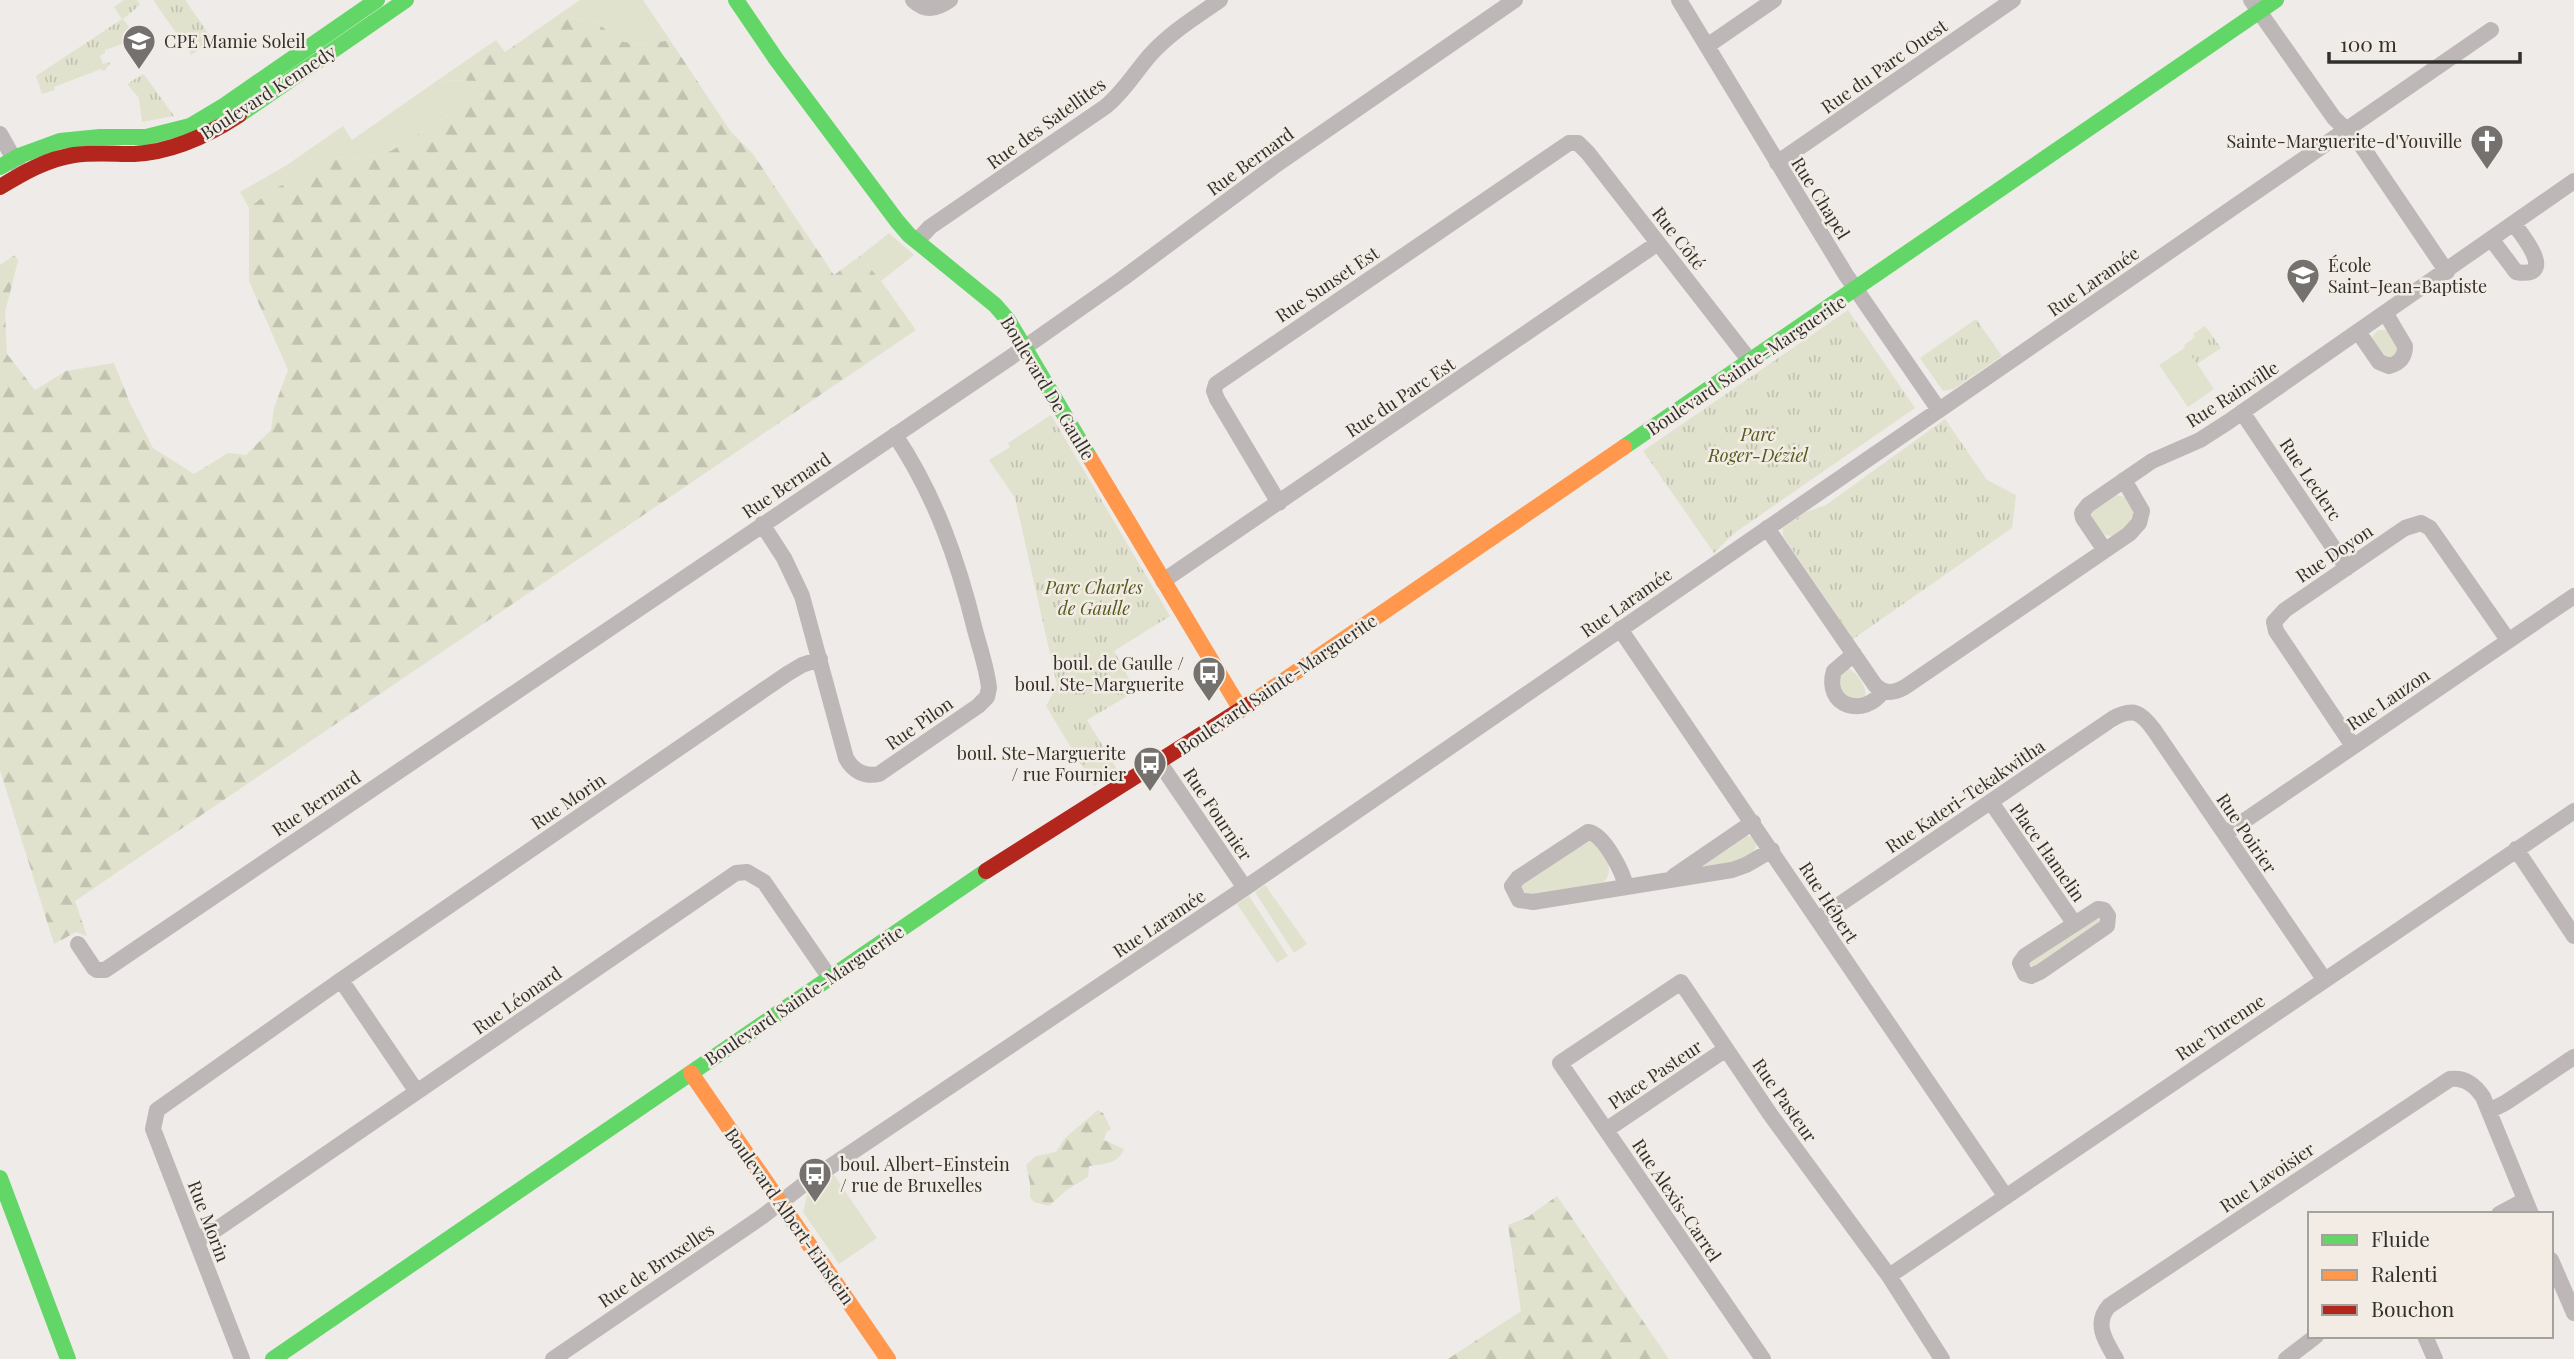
<svg xmlns="http://www.w3.org/2000/svg" width="2574" height="1359" font-family="'Playfair Display',serif">
	<style>
		.grass { fill: #e1e2ce }
		.forest { fill: url(#forest-firs) }
		.park { fill: url(#park-tufts) }
		.lines { fill: none; stroke-linecap: round; stroke-linejoin: round }
		.street { stroke: #beb7b8; stroke-width: 16 }
		.fast { stroke: #63d668; stroke-width: 16 }
		.slow { stroke: #ff974d; stroke-width: 16 }
		.jam { stroke: #b3261e; stroke-width: 16 }
		.labels { text-anchor: middle; dominant-baseline: central; stroke-width: 5; stroke-linejoin: round; paint-order: stroke }
		.poi-label { font-size: 18px; fill: #32302d; stroke: #f2ece4; text-anchor: start }
		.street-label { font-size: 18px; fill: #32302d; stroke: #f2ece4 }
		.park-label { font-size: 18px; font-style: italic; fill: #555b1d; stroke: #f2ece4 }
	</style>
	<defs>
		<pattern id="forest-firs" width="22" height="20" patternUnits="userSpaceOnUse" patternTransform="scale(1.75)"><rect width="22" height="20" fill="#e1e2ce"/><path d="M5 1l3.5 6h-7zM16 11l3.5 6h-7z" fill="#c2c2b1"/></pattern>
		<pattern id="park-tufts" width="24" height="20" patternUnits="userSpaceOnUse" patternTransform="scale(1.75)"><rect width="24" height="20" fill="#e1e2ce"/><path d="M3 7l-1-3M5 7V3M7 7l1-3M15 17l-1-3M17 17v-4M19 17l1-3" fill="none" stroke="#c2c2b1"/></pattern>
	</defs>
	<rect width="100%" height="100%" fill="#eeebe8"/>
	<path class="grass" d="M580,0H643L670,40L642,45L619,41L599,24L575,19L564,11Z
		M438,80L480,81L484,93L391,151L357,159L335,157L297,179L273,189L249,208L240,192L287,165L343,126L352,140Z
		M889,233L914,255L881,281L860,256Z
		M2378,330H2386L2397,345L2396,354L2393,357L2385,358L2373,341L2372,337Z
		M2186,347L2214,389L2188,407L2159,365Z
		M2117,495L2127,498L2135,510C2132,520 2120,541 2106,535C2100,533 2094,522 2091,516L2094,510Z
		M1847,668C1857,672 1867,686 1865,696L1852,701L1841,693L1838,676Z
		M1746,836L1753,837L1757,844C1753,862 1717,868 1702,866Z
		M1588,838C1602,847 1617,868 1604,882L1529,895L1523,891L1521,885Z
		M1265,885L1307,944L1294,953L1255,892Z
		M1249,896L1288,956L1277,963L1237,904Z
		M2099,918L2098,924L2033,967L2029,966V962Z
		M834,1175L877,1238L839,1264L803,1212L808,1192Z"/>
	<path class="forest" d="M564,11L575,19L599,24L619,41L642,45L670,40L731,132L753,154L834,275L860,256L881,281L916,330L75,901L87,936L76,932L54,944L0,770V265L15,255L18,261L5,312L7,354L35,390L66,371L114,363L130,403L153,448L194,474L228,453L246,455L271,430L274,408L288,370L249,281V208L273,189L297,179L335,157L357,159L391,151L484,93L479,81L438,80L496,40L505,52Z
		M1098,1110L1103,1113L1111,1129L1106,1133L1104,1140L1124,1149C1118,1164 1104,1164 1089,1166L1088,1177L1068,1189L1049,1206L1034,1202L1030,1197V1183L1026,1165L1036,1156L1056,1152L1065,1138Z
		M1557,1196L1669,1359H1448L1521,1311L1508,1225L1528,1217Z"/>
	<path class="park" d="M124,0H137L140,5L123,19L138,39L132,44L130,41L105,50V53L100,56L103,64L109,62L110,64L104,71L101,69L54,87L55,90L42,94L36,76L122,19L114,7Z
		M153,0H185L213,40L191,55L184,40L182,41Z
		M143,74L145,76L174,116L142,122L139,98L127,84Z
		M1848,310L1915,408L1733,534L1714,553L1643,451Z
		M1976,319L2002,356L1954,389L1943,391L1920,358Z
		M2205,326L2221,348L2197,364L2184,345L2195,337L2193,334Z
		M1051,415L1170,616L1114,651L1136,691L1087,720L1118,771L1094,786L1046,706L1057,685L1015,498L989,460L1010,447L1008,443Z
		M1945,419L1987,480L2016,495L2012,528L1853,639L1783,536V528L1806,512L1826,505Z"/>
	<g class="lines">
		<path class="street" d="M913,0C926,12 937,9 950,0
			M1679,0L1846,275L1939,410
			M2251,0L2334,118L2359,142L2447,272
			M1707,46L1774,0
			M0,134L19,168
			M1777,163L2013,0
			M2492,240L2516,272C2558,279 2523,236 2514,224
			M917,241L930,227L1105,107C1124,92 1135,72 1151,54C1171,32 1196,17 1220,0
			M2359,333L2379,362L2389,366C2400,363 2405,357 2405,346L2386,314
			M2242,412L2347,568
			M1279,503L1217,399L1214,391L1216,384L1569,143H1578L1588,153L1750,361
			M762,524L784,558L802,596L846,758C853,771 864,777 879,774L978,706L987,697L989,688C987,668 980,649 975,630C958,560 935,495 895,435
			M1767,528L1875,685C1885,695 1894,693 1905,687L2129,534L2139,523L2142,511L2124,480
			M2104,549L2083,518L2082,513L2088,505L2152,461L2200,440L2228,422L2574,181
			M1163,581L1658,243
			M1620,629L2006,1197
			M1854,654L1834,671C1823,706 1864,719 1883,691
			M2353,746L2276,631L2274,622L2285,610L2405,528L2421,523L2430,528L2508,640
			M1159,762L1245,888
			M1991,802L2074,923
			M2225,834L2574,596
			M2516,849L2574,936
			M1674,876L1753,822
			M1626,887C1623,872 1604,834 1588,832L1518,878L1512,886L1519,900L1533,902L1732,870L1746,865L1772,850
			M2098,909L2104,910L2108,916L2107,926L2040,972L2031,976L2025,974L2020,963L2025,956Z
			M1818,919L2112,719C2133,707 2141,712 2154,730L2324,979
			M78,944L94,968L97,970H105L1011,357L1122,279L1273,167L1515,0
			M341,980L417,1092
			M2489,1111L2505,1103L2574,1057
			M1606,1130L1726,1049
			M2499,1214L2525,1200
			M196,1240L214,1231L736,873L747,872L764,882L830,978
			M2551,1260L2574,1313
			M1889,1276L2574,811
			M2425,1336L2435,1359
			M242,1359L153,1129L157,1110L341,980L787,674L802,665L820,659
			M553,1359L763,1216L803,1185L1245,888L2491,30
			M1763,1359L1560,1063L1681,982L1770,1114L1889,1276L1942,1359
			M2116,1359C2106,1342 2093,1324 2109,1306L2450,1079C2464,1077 2475,1085 2483,1097L2531,1214
			M2286,1359L2316,1336"/>
		<path class="fast" d="M736,0L776,59L897,221L909,235L995,305L1008,320L1090,458
			M239,115L406,0
			M0,167L19,156L60,141L100,137H146L190,126L225,105L377,0
			M1624,447L2276,0
			M0,1178L68,1359
			M273,1359L986,871"/>
		<path class="slow" d="M1090,458L1241,710
			M1248,705L1624,447
			M691,1073L888,1359"/>
		<path class="jam" d="M0,187C23,173 47,159 74,155C94,152 114,154 134,154C172,152 207,136 239,115
			M986,871L1248,705"/>
	</g>
	<defs>
		<symbol id="school-pin" viewBox="-11 -11 22 30"><path d="M0 17L-7.5 6A9.5 9.5 0 1 1 7.5 6Z" fill="#74716e" stroke="#f2ece4"/><path d="M0-5L7-2L0 1L-7-2ZM-4 1L0 2.5L4 1V4Q0 6-4 4Z" fill="#fff"/></symbol>
		<symbol id="church-pin" viewBox="-11 -11 22 30"><path d="M0 17L-7.5 6A9.5 9.5 0 1 1 7.5 6Z" fill="#74716e" stroke="#f2ece4"/><path d="M-1.2-6h2.4v3.5h3.3v2.4h-3.3V6h-2.4V-.1h-3.3v-2.4h3.3Z" fill="#fff"/></symbol>
		<symbol id="bus-pin" viewBox="-11 -11 22 30"><path d="M0 17L-7.5 6A9.5 9.5 0 1 1 7.5 6Z" fill="#74716e" stroke="#f2ece4"/><path d="M-5-6H5V4H4V6H2V4H-2V6H-4V4H-5ZM-3.5-4V0h7V-4ZM-3.5 1.2v1.5H-2V1.2ZM2 1.2v1.5H3.5V1.2Z" fill="#fff"/></symbol>
	</defs>
	<g fill-rule="evenodd">
		<use href="#school-pin" x="120" y="22" width="38" height="52"/>
		<use href="#church-pin" x="2468" y="122" width="38" height="52"/>
		<use href="#school-pin" x="2284" y="256" width="38" height="52"/>
		<use href="#bus-pin" x="1190" y="654" width="38" height="52"/>
		<use href="#bus-pin" x="1131" y="744" width="38" height="52"/>
		<use href="#bus-pin" x="796" y="1155" width="38" height="52"/>
	</g>
	<g class="labels">
		<g class="poi-label">
			<text x="164" y="41">CPE Mamie Soleil</text>
			<text x="2462" y="141" text-anchor="end">Sainte-Marguerite-d'Youville</text>
			<text x="2328" y="265">École<tspan x="2328" dy="21">Saint-Jean-Baptiste</tspan></text>
			<text x="1184" y="663" text-anchor="end">boul. de Gaulle /<tspan x="1184" dy="21">boul. Ste-Marguerite</tspan></text>
			<text x="1126" y="753" text-anchor="end">boul. Ste-Marguerite<tspan x="1126" dy="21">/ rue Fournier</tspan></text>
			<text x="840" y="1164">boul. Albert-Einstein<tspan x="840" dy="21">/ rue de Bruxelles</tspan></text>
		</g>
		<g class="street-label">
			<text transform="translate(1884 66) rotate(-35)">Rue du Parc Ouest</text>
			<text transform="translate(268 92) rotate(-33)">Boulevard Kennedy</text>
			<text transform="translate(1046 123) rotate(-36)">Rue des Satellites</text>
			<text transform="translate(1250 161) rotate(-36)">Rue Bernard</text>
			<text transform="translate(1821 198) rotate(58)">Rue Chapel</text>
			<text transform="translate(1679 238) rotate(52)">Rue Côté</text>
			<text transform="translate(2093 281) rotate(-35)">Rue Laramée</text>
			<text transform="translate(1327 284) rotate(-34)">Rue Sunset Est</text>
			<text transform="translate(1746 365) rotate(-34)">Boulevard Sainte-Marguerite</text>
			<text transform="translate(1048 388) rotate(59)">Boulevard De Gaulle</text>
			<text transform="translate(2232 394) rotate(-33)">Rue Rainville</text>
			<text transform="translate(1400 397) rotate(-34)">Rue du Parc Est</text>
			<text transform="translate(2311 479) rotate(56)">Rue Leclerc</text>
			<text transform="translate(786 485) rotate(-34)">Rue Bernard</text>
			<text transform="translate(2334 553) rotate(-34)">Rue Doyon</text>
			<text transform="translate(1626 602) rotate(-35)">Rue Laramée</text>
			<text transform="translate(1277 684) rotate(-34)">Boulevard Sainte-Marguerite</text>
			<text transform="translate(2388 699) rotate(-34)">Rue Lauzon</text>
			<text transform="translate(919 723) rotate(-35)">Rue Pilon</text>
			<text transform="translate(1965 796) rotate(-34)">Rue Kateri-Tekakwitha</text>
			<text transform="translate(568 801) rotate(-34)">Rue Morin</text>
			<text transform="translate(316 803) rotate(-34)">Rue Bernard</text>
			<text transform="translate(1218 814) rotate(56)">Rue Fournier</text>
			<text transform="translate(2247 833) rotate(56)">Rue Poirier</text>
			<text transform="translate(2048 852) rotate(55)">Place Hamelin</text>
			<text transform="translate(1829 902) rotate(57)">Rue Hébert</text>
			<text transform="translate(1159 923) rotate(-34)">Rue Laramée</text>
			<text transform="translate(804 995) rotate(-34)">Boulevard Sainte-Marguerite</text>
			<text transform="translate(517 1000) rotate(-35)">Rue Léonard</text>
			<text transform="translate(2220 1027) rotate(-34)">Rue Turenne</text>
			<text transform="translate(1655 1074) rotate(-34)">Place Pasteur</text>
			<text transform="translate(1785 1100) rotate(55)">Rue Pasteur</text>
			<text transform="translate(2267 1177) rotate(-34)">Rue Lavoisier</text>
			<text transform="translate(1677 1200) rotate(56)">Rue Alexis-Carrel</text>
			<text transform="translate(790 1216) rotate(55)">Boulevard Albert-Einstein</text>
			<text transform="translate(209 1221) rotate(69)">Rue Morin</text>
			<text transform="translate(656 1265) rotate(-34)">Rue de Bruxelles</text>
		</g>
		<g class="park-label">
			<text x="1758" y="434">Parc<tspan x="1758" dy="21">Roger-Déziel</tspan></text>
			<text x="1094" y="587">Parc Charles<tspan x="1094" dy="21">de Gaulle</tspan></text>
		</g>
	</g>
	<rect x="2308" y="1212" width="245" height="126" fill="#f2ece4" stroke="#a5a19b" stroke-width="2"/>
	<rect x="2322" y="1235" width="35" height="10" fill="#63d668" stroke="#a5a19b" stroke-width="2"/>
	<text x="2371" y="1247" font-size="21" fill="#32302d">Fluide</text>
	<rect x="2322" y="1270" width="35" height="10" fill="#ff974d" stroke="#a5a19b" stroke-width="2"/>
	<text x="2371" y="1282" font-size="21" fill="#32302d">Ralenti</text>
	<rect x="2322" y="1305" width="35" height="10" fill="#b3261e" stroke="#a5a19b" stroke-width="2"/>
	<text x="2371" y="1317" font-size="21" fill="#32302d">Bouchon</text>
	<path d="M2329 52v10h191v-10" fill="none" stroke="#32302d" stroke-width="3.5"/>
	<text x="2340" y="52" font-size="21" fill="#32302d" stroke="#f2ece4" stroke-width="5" paint-order="stroke">100 m</text>
</svg>
